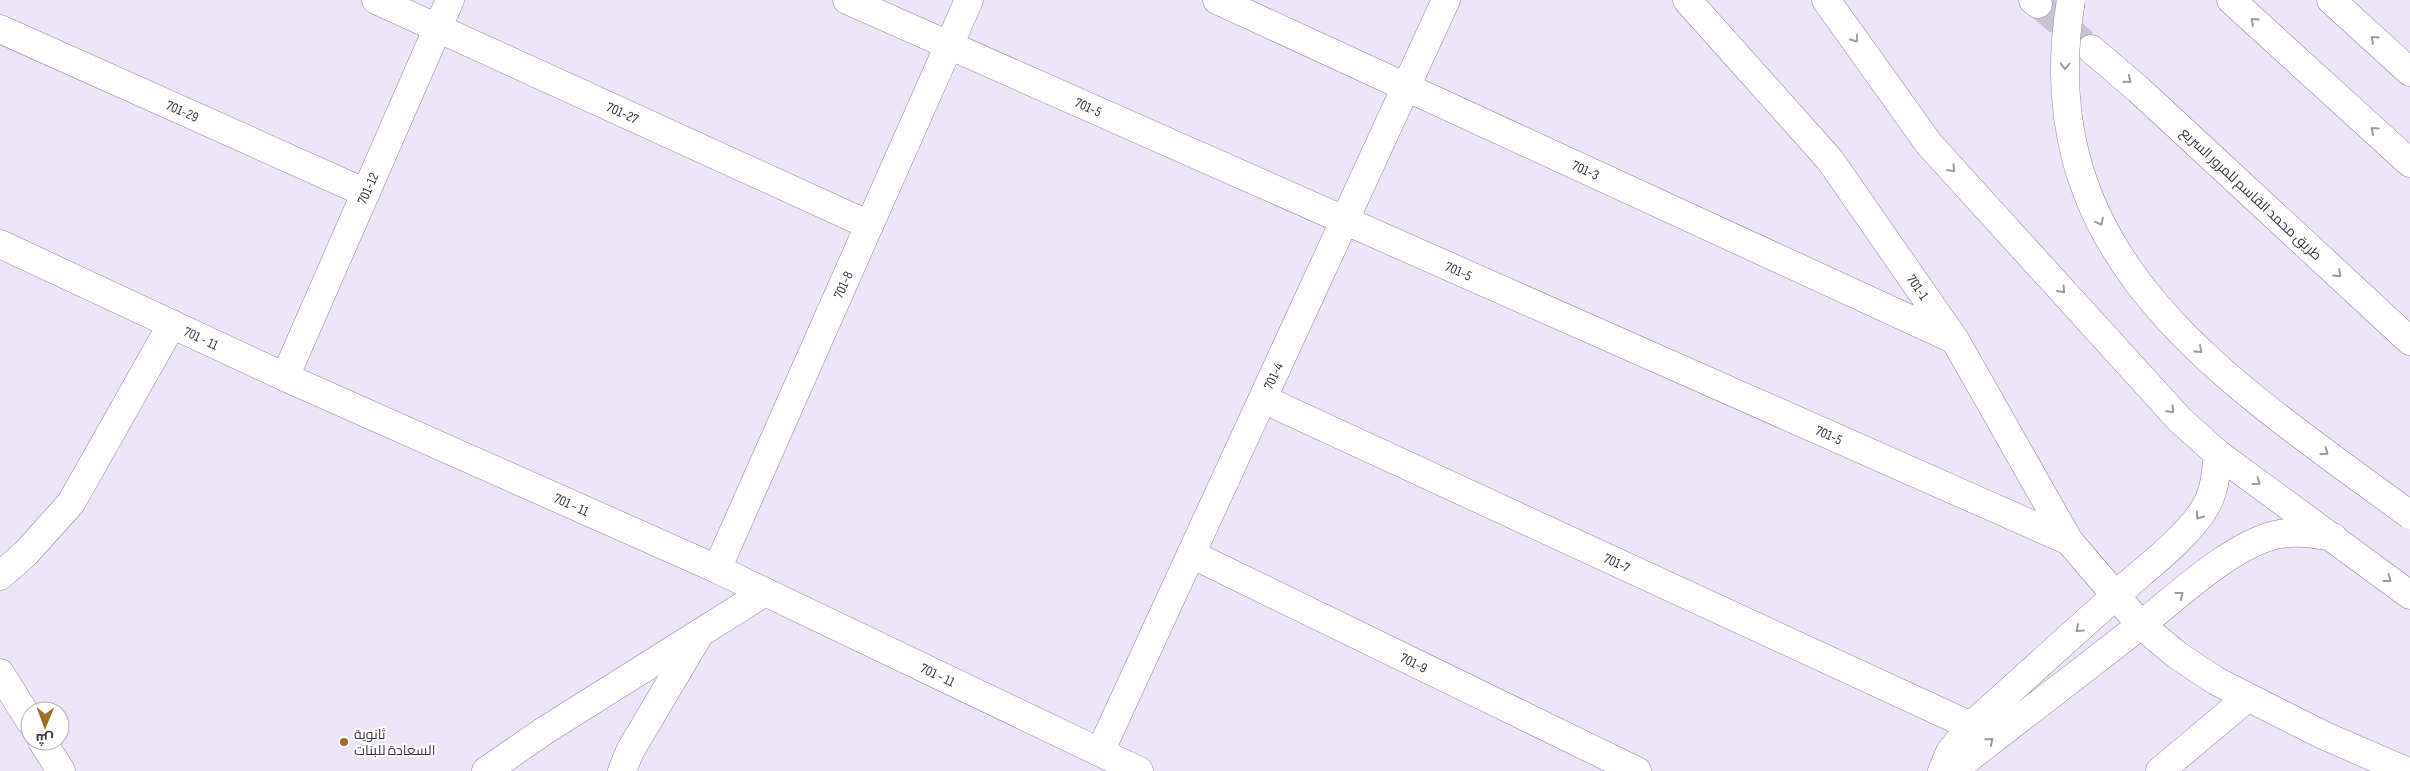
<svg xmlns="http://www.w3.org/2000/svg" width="2410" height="771" font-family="'Sofia Sans Condensed',Cairo,sans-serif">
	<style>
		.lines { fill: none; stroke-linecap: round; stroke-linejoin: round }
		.highway-tunnel { stroke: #c8c2d3; stroke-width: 28; stroke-dasharray: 28 14; stroke-linecap: butt }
		.minor-casing { stroke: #8d8798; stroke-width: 29 }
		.highway-casing { stroke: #8d8798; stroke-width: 29 }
		.minor { stroke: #fff; stroke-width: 28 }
		.highway { stroke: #fff; stroke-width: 28 }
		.highway-bridge-casing { stroke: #8d8798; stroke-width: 29; stroke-linecap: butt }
		.highway-bridge { stroke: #fff; stroke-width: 28 }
		.oneway { stroke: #9c9c9f }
		.poi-dot { fill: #a06e24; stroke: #fff; stroke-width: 2 }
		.labels { text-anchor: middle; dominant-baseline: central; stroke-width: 4; stroke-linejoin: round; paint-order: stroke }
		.street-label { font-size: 14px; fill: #3a383f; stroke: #fff }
		.poi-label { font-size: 14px; fill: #3a383f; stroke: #fff; text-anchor: start }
	</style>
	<rect width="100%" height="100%" fill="#ece5f8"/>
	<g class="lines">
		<path class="highway-tunnel" d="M2038,4L2084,43"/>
		<defs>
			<g id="minor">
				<path id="s1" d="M376,0L869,225"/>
				<path id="s2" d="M847,0L2069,541"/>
				<path id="s3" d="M1217,0L1953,339"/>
				<path id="s4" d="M1687,0L1830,160L1955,340L2069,541L2141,625L2177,655L2216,681L2323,735L2406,771"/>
				<path id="s5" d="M0,29L366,193"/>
				<path id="s6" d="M0,244L285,377L717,569L1139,771"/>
				<path id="s7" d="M285,377L450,0"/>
				<path id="s8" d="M1263,399L1971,726"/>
				<path id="s9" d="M1191,554L1637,771"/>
				<path id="s10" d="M717,569L969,0"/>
				<path d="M0,576L26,553L71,503L172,324"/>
				<path d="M0,673L30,721"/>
				<path d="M42,741L61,771"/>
				<path id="s11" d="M1100,752L1446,0"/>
				<path d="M486,771L544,731L765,592"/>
				<path d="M622,771L630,751L697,638"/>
				<path d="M1942,771L1950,752L1971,726L2115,596"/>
				<path d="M1952,771L2141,625"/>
				<path d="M2160,771L2247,698"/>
			</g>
			<path id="highway" d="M1826,0L1929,144L2180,420L2218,454L2410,595
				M2033,0L2038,4
				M2231,0L2410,163
				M2331,0L2410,72
				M2091,49L2139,90L2410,341
				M2115,596C2142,571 2188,538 2206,506C2215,490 2216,472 2218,454
				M2141,625C2178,596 2230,546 2275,535C2294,530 2314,534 2333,537"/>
		</defs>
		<use href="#minor" class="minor-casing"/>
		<use href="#highway" class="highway-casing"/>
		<use href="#minor" class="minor"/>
		<use href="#highway" class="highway"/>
		<defs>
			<path id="highway-bridge" d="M2071,0C2027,261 2229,381 2410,515"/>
		</defs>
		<use href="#highway-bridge" class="highway-bridge-casing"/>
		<use href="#highway-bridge" class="highway-bridge"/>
	</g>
	<defs><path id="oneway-chevron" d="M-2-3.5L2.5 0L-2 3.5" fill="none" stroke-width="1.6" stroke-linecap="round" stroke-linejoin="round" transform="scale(1.25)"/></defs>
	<g class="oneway">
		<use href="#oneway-chevron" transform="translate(2254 21) rotate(-138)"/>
		<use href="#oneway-chevron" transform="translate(1855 39) rotate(55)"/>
		<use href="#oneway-chevron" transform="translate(2374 39) rotate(-138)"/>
		<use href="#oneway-chevron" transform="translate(2065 66) rotate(91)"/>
		<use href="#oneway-chevron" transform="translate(2128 80) rotate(40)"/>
		<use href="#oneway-chevron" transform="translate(2374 130) rotate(-138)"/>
		<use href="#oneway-chevron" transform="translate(1952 169) rotate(48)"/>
		<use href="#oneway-chevron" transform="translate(2100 222) rotate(64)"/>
		<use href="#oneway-chevron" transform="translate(2338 274) rotate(43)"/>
		<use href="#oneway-chevron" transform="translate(2062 290) rotate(48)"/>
		<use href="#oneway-chevron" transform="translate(2199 350) rotate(42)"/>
		<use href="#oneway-chevron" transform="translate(2171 410) rotate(48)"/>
		<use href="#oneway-chevron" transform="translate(2325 452) rotate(36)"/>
		<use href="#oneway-chevron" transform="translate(2257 482) rotate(36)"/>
		<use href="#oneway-chevron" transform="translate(2199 516) rotate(126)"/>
		<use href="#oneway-chevron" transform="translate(2388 579) rotate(37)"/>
		<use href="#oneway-chevron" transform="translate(2180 595) rotate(-38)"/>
		<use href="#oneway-chevron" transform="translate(2079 629) rotate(138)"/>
		<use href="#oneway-chevron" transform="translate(1990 741) rotate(-39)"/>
	</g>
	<circle class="poi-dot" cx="344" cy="742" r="5"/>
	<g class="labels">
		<g class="street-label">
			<text stroke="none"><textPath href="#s2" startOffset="264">701-5</textPath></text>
			<text stroke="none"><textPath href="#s5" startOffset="200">701-29</textPath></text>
			<text stroke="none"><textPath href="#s1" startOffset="271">701-27</textPath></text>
			<text stroke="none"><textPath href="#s3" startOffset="406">701-3</textPath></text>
			<text stroke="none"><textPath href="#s7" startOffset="206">701-12</textPath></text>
			<text transform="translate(2251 194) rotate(43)">طريق محمد القاسم للمرور السريع</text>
			<text stroke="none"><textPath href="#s2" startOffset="669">701-5</textPath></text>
			<text stroke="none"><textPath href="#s10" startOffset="311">701-8</textPath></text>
			<text stroke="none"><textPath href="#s4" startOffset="369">701-1</textPath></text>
			<text stroke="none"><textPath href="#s6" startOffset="222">701 - 11</textPath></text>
			<text stroke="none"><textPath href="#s11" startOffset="414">701-4</textPath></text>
			<text stroke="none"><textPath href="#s2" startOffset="1074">701-5</textPath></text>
			<text stroke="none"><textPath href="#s6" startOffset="628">701 - 11</textPath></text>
			<text stroke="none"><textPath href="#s8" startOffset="390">701-7</textPath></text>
			<text stroke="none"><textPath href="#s9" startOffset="248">701-9</textPath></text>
			<text stroke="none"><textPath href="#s6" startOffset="1032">701 - 11</textPath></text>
		</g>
		<g class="poi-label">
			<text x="354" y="734">ثانوية<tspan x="354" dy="16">السعادة للبنات</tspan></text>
		</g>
	</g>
	<g transform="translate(45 726) rotate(181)"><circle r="24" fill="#ffffff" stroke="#b0afb2"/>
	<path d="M0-4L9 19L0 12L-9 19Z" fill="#a06e24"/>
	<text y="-8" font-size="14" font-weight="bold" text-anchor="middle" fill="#3a383f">ش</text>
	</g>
</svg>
